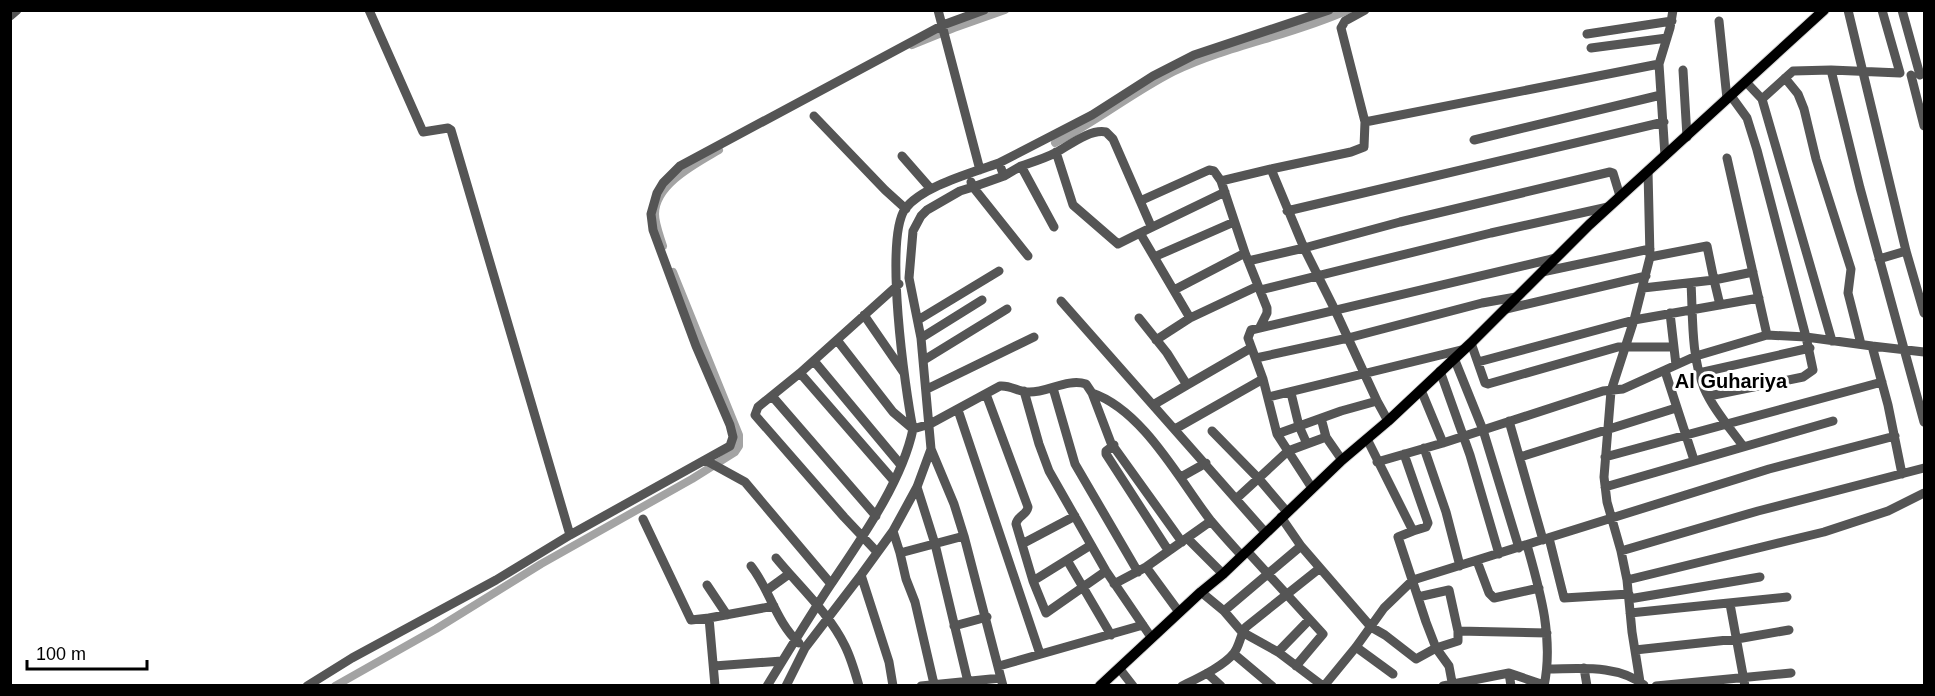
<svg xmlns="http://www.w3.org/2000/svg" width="1935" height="696" font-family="Arial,sans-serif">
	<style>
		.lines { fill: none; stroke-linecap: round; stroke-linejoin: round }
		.canal { stroke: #a3a3a3; stroke-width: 8 }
		.major-casing { stroke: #dbdbdb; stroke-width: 12 }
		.minor { stroke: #555; stroke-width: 9 }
		.major { stroke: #000; stroke-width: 10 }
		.labels { text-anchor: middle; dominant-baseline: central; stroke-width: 6; stroke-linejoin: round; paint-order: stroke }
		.quarter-label { font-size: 20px; font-weight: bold; fill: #000; stroke: #fff }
	</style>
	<rect width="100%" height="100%" fill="#fff"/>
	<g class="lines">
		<path class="canal" d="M912,45L954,28L1005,10
			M1055,143C1096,122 1132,93 1173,72C1229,45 1291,36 1348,10
			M663,246C660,236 655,224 655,214C655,184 697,163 719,150
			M335,686L436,629L541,564L692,479L735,452L739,446V435L673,272"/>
		<defs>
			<path id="major" d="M1100,686L1201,592L1223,574L1342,460L1388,421L1471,343L1589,225L1824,10"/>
		</defs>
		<use href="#major" class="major-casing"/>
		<path class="minor" d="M369,10L423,132L448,128L451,130L570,535
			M938,10L980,170
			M1365,10L1345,21L1341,28L1365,122L1364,147L1351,152L1271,169L1304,248L1335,310L1377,401L1388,421
			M1848,10L1906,251L1924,313
			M1882,10L1900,73L1831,70L1860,188L1924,422
			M1902,10L1920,75
			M10,16L17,10
			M1719,21L1727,99
			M1587,34L1672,21
			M1591,48L1667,38
			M1683,70L1687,137
			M1911,75L1924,126
			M1785,78L1798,94L1804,109L1816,159L1851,269L1848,293L1861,344
			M1746,82L1762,99L1793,71L1831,70
			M1731,96L1747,118L1757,150L1806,337L1872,346
			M1762,99L1832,341
			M814,116L885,190L906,209
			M1365,122L1659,64
			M1474,140L1661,95
			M1056,152L1073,205L1118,244L1140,233
			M902,156L930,188
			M1665,156L1659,64L1670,28L1673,10
			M1021,166C1033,162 1046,158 1057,152C1071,144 1090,129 1106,132L1113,139L1151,226
			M1004,176L999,163L1092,115L1153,76L1194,55L1329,10
			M971,182L973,187L1004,176L1021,166L1054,227
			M1140,201L1209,170L1214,171L1221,181
			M1287,211L1664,122
			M1154,257L1234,222
			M1650,257L1707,246L1714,280L1753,272
			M1879,259L1906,251
			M1248,261L1304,248L1400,222L1610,172L1613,173L1620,196
			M1542,272L1650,249
			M1691,283C1693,317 1691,356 1704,388C1713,409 1730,428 1743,446
			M1643,288L1714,280L1720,305
			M1174,290L1245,253
			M1260,290L1491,233L1608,207
			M1061,301L1265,532
			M1506,309L1646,276
			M1670,313L1676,365
			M864,315L904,373
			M1139,318L1167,353L1187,385L1251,348
			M1190,318L1258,286
			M918,320L999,271
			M1260,327L1267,313V308L1245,253L1221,181L1271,169
			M921,338L982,300
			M837,340L893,412L913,429
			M1156,340L1190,318L1140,233L1225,192
			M1471,343L1485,383L1488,384L1618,347H1674
			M1256,358L1348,338L1482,303L1516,297
			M1454,358L1483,430L1519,548
			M924,360L1007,309
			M814,361L900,464
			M1478,362L1634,320L1759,298
			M1440,371L1470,455L1499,554
			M1665,371L1694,460
			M800,373L894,481
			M1699,373L1810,348
			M1053,388L1075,464L1138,572
			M927,389L1034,337
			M1421,390L1443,443
			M1024,391L1039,444L1049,471L1106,571L1151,637
			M1092,393C1143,410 1180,481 1211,521C1221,533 1232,545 1242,556
			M1291,393L1299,426L1307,444L1326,437
			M986,394L1028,507C1027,515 1017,516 1016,524L1033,581L1046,613L1106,571
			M772,396L876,516
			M1709,396L1803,377L1813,370L1806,337L1767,335L1727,158
			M1269,397L1461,350
			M1153,405L1187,385
			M958,410L1040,654
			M1321,418L1326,437L1342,460
			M1509,421L1543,540
			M913,429L930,424L1000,386C1011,385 1018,392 1028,392C1047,393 1067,378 1086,384L1092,393L1111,443L1182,542
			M1175,429L1263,379
			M1212,431L1259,479L1287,512
			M1277,434L1341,411L1377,401
			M1367,439L1413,531L1398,537L1426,622L1436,648L1449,666L1452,682
			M1114,445L1106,451V454L1168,550
			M1424,448L1446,512L1460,566
			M931,449L954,504L964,536L1003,686
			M1404,454L1428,523L1426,527L1413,531
			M1520,457L1676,408
			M1605,457L1882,382
			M705,460L745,482L831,584
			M1377,462L1443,443L1603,391L1623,389L1696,356L1767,335
			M1902,474L1888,405L1872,346L1924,352
			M1181,477L1206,463
			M917,487L935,544L968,682
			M1605,487L1833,421
			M1312,488L1277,434L1263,379L1248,338L1251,330L1556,258
			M1236,499L1288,451L1307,444
			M1281,517L1301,546L1371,627L1385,635L1416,659L1436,648L1458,641V631
			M643,519L691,620L709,618
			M893,531L900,553
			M1187,538L1223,574
			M1549,538L1564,598L1629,594
			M1022,544L1075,516
			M1527,545C1540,591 1554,638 1544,686
			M1247,551L1323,634L1296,666
			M1621,551L1758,511L1924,468
			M877,552L844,517L755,415L758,407L800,373L899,284
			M776,558C799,586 829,613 845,646C851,658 855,672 859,686
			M1067,560L1111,635
			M1477,561L1489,593L1494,598L1539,588
			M751,566C770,590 776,622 799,643
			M1146,567L1179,612
			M861,575L889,662L893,686
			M1627,580L1824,532L1888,511L1924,493
			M1033,581L1091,545
			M1114,584L1146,567L1211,521
			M707,585L727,615
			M767,590L789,574
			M1201,592L1224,611L1242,632L1278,652L1323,686
			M1418,597L1449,590L1458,631L1547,633
			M1629,599L1760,577
			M1730,604L1745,686
			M1224,611L1301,546
			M1630,613L1787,597
			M954,626L987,617
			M1356,647L1393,674
			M1635,650L1737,639L1789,630
			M1278,652L1309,620
			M1234,654L1272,686
			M714,666L782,661
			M999,666L1143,625
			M1119,668L1133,686
			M1584,668L1587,686
			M1547,669C1579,669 1617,664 1644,685
			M1207,673L1221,686
			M1509,673L1511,686
			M1640,682L1632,632L1627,580L1621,551L1607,502L1604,477L1611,391L1634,320L1650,257L1648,171
			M934,684L915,602L906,579L900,553L964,536
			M307,686L352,658L496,580L570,535L730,446L733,437L730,425L696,346L653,230L651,214L657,193L663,183L680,166L943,25L984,10
			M715,686L709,618L774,606
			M767,686C788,652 809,617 831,584C861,539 902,482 913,429C905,389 884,240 905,209C922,186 972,173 999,163
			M786,686L805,648L861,575L893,531L917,487L931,449L921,338L909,278L913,231L921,216L927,210L960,191L973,187L1028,256
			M921,686L1001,678
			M1182,686C1198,678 1224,666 1234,653C1240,645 1240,635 1246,627L1320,568
			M1324,686L1356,647L1384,608L1413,580L1769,469L1895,436
			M1443,686L1509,673L1544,685
			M1656,686L1791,673"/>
		<use href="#major" class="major"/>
	</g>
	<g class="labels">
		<g class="quarter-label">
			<text x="1731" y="381">Al Guhariya</text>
		</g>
	</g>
	<rect width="1935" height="696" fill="none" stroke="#000000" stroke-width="24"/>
	<path d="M27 660v9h120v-9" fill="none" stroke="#000000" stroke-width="3"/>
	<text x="36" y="660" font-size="18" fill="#000000" stroke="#ffffff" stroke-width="4.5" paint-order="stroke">100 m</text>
</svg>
